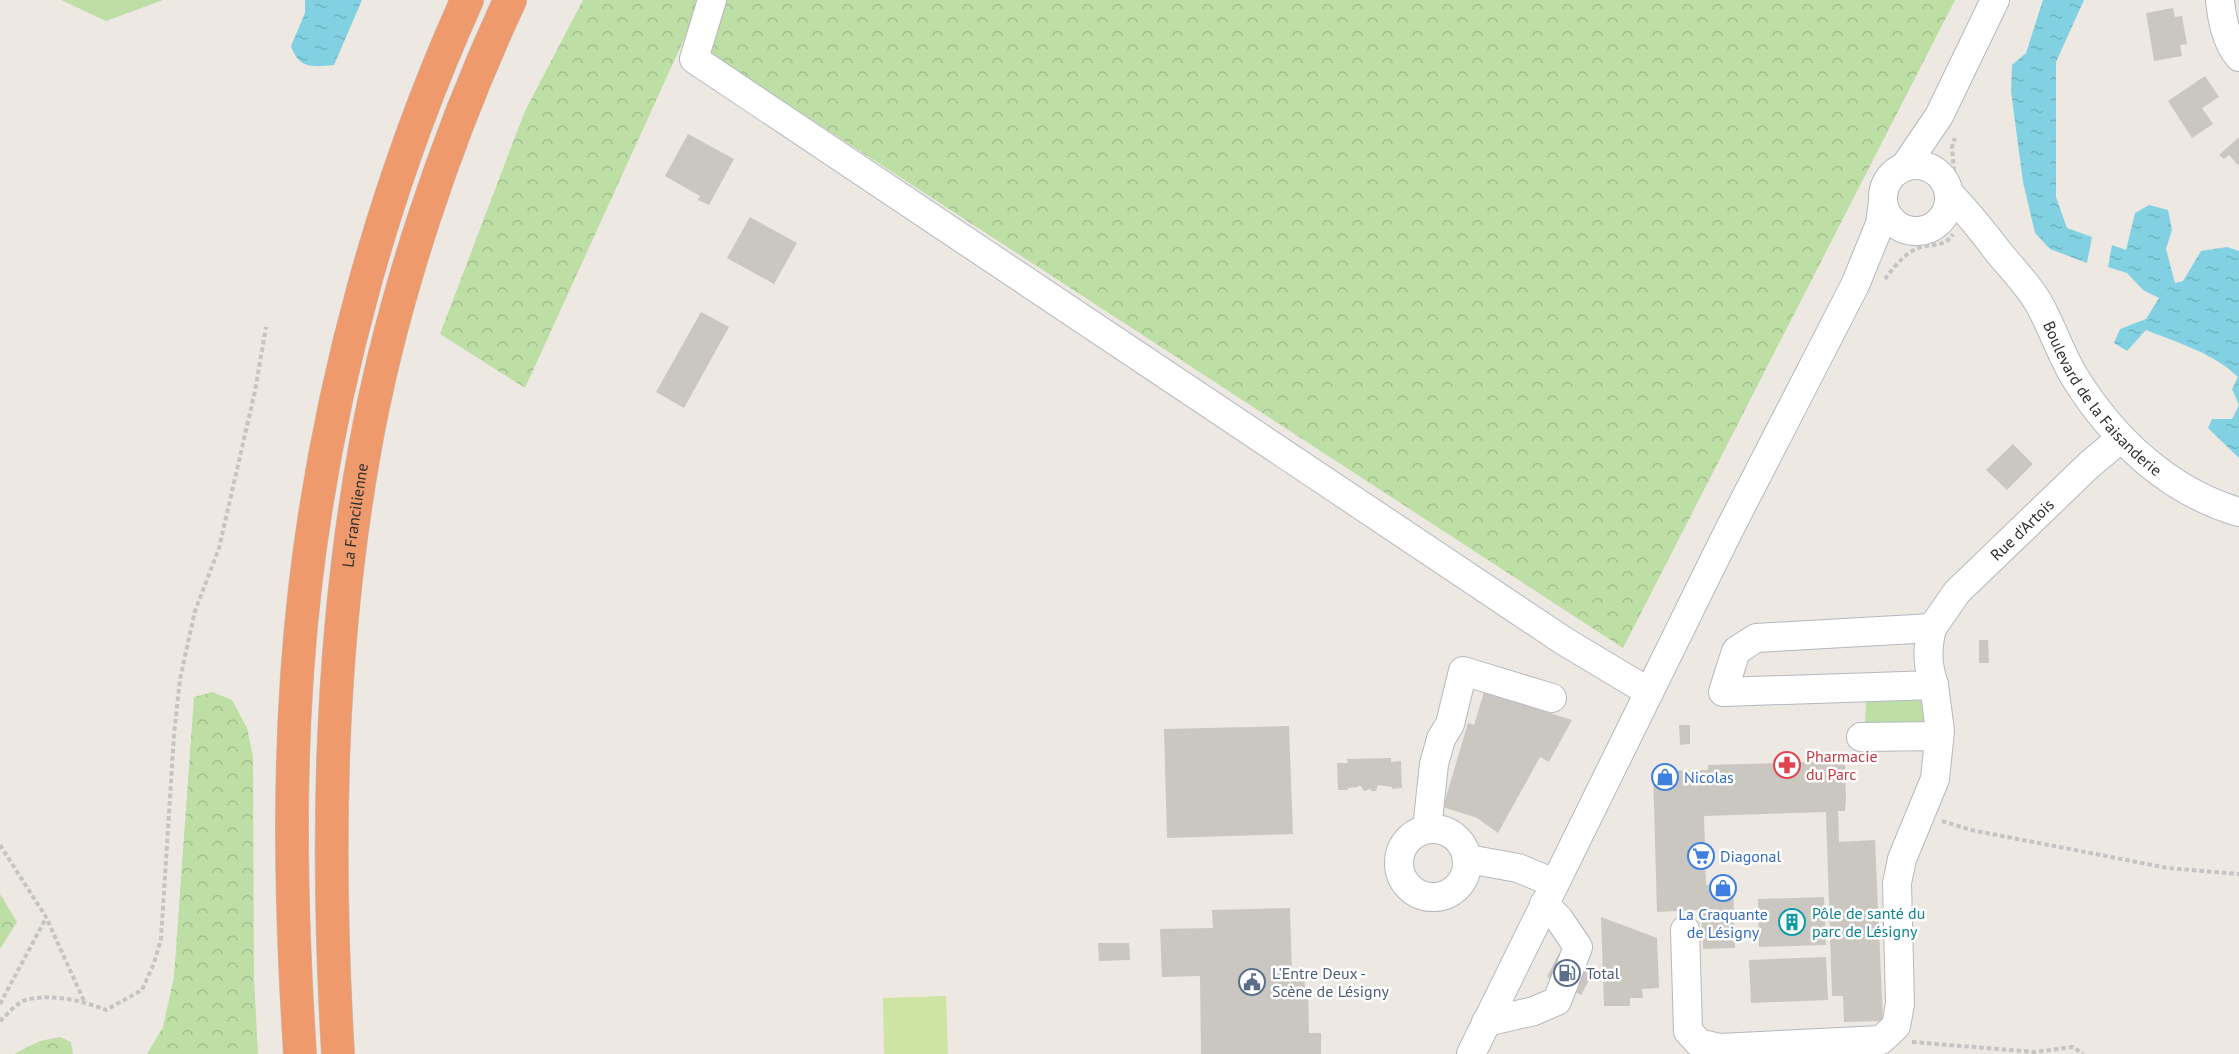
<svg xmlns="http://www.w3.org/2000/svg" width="2239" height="1054" font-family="'PT Sans',sans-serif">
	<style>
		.grass { fill: #bddea5 }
		.forest { fill: url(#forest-crowns) }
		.pitch { fill: #cde4a2 }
		.water { fill: url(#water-ripples) }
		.building { fill: #cac6c0 }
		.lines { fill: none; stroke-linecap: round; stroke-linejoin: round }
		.minor-casing { stroke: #b5b8c0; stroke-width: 30 }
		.highway-casing { stroke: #c4c4c4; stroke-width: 34 }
		.path { stroke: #c4c4c4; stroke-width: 4; stroke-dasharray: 4.5 3; stroke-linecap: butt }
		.minor { stroke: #fff; stroke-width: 28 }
		.highway { stroke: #ee9a6c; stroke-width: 33 }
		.labels { text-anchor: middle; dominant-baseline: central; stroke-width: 5; stroke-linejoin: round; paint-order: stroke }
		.street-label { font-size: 16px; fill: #2e2e2e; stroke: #fff }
		.health-label { font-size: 16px; fill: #be3a42; stroke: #fff; text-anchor: start }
		.shop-label { font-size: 16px; fill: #366cbe; stroke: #fff; text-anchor: start }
		.culture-label { font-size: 16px; fill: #0d838f; stroke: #fff; text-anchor: start }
		.service-label { font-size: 16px; fill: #4e5e75; stroke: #fff; text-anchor: start }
	</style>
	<defs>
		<pattern id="forest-crowns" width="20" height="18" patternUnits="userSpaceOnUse" patternTransform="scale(1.5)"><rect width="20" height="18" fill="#bddea5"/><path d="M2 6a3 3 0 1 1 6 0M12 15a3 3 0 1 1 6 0" fill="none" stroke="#a3bf8e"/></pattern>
		<pattern id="water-ripples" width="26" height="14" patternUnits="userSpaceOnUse" patternTransform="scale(1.5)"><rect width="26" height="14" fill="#81d1e3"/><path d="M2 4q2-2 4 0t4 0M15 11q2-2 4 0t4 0" fill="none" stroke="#70b4c3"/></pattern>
	</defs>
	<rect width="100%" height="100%" fill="#ede8e2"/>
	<path class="grass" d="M61,0H163L106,21Z
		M1921,699L1926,704L1925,722L1919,726L1865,723L1866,701Z"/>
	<path class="forest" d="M583,0H1955L1623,648L685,37L525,388L440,334L525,111Z
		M212,692L232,700L247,728L253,757L254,979L258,1054H147L163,1027L174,977L194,697Z
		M0,894L17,922L0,949Z
		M60,1037L71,1042L73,1054H14L40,1041Z"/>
	<path class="pitch" d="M946,996L948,1054H884L883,998Z"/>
	<path class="water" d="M305,0H362L334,65C312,67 299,69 291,46L305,13Z
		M2043,0H2084L2056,62V197L2067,228L2092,237L2087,263L2050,249L2035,233L2023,182L2011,91L2012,65L2026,53Z
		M2149,205L2168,210L2172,230L2166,249L2175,283L2183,281L2201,251L2227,247L2239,251V405L2232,389L2238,377C2213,353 2178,343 2146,330L2127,351L2114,343L2120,329L2146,319L2159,298L2143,290L2127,273L2108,267L2112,245L2126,250L2135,213Z
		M2239,405V458L2208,428L2212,419H2232Z"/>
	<path class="building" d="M2173,8L2175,17L2182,16L2187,44L2180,45L2182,56L2154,61L2146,13Z
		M2205,76L2219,97L2202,108L2213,124L2192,138L2168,101Z
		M688,134L734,159L709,205L698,200L700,196L665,176Z
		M2239,137V166L2229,155L2224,159L2219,155Z
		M750,217L797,243L774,284L727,258Z
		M701,312L729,327L684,408L656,392Z
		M2013,444L2033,464L2007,490L1986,470Z
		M1979,640H1988L1989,663H1979Z
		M1484,692L1572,720L1549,762L1540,757L1498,833L1477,818L1443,807L1468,723L1474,725Z
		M1679,725H1690V744L1680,745Z
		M1289,726L1293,834L1167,838L1164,729Z
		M1391,758V762L1401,761L1402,788L1392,789V787L1378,785L1376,791H1371V789L1364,791L1361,786H1358V787L1348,788V790H1338L1337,763H1348L1347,759Z
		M1845,761L1846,800L1845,811H1838L1839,842L1875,840L1883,1021L1844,1022L1843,996H1832L1826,812L1704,816L1706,885H1733L1735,948L1703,949L1701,910L1657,912L1653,771L1708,770V765Z
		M1824,897L1826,945L1759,947L1758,899Z
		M1290,908L1292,972H1304L1305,988H1308L1309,1033H1321V1054H1201L1200,976L1162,977L1160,929L1213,928L1212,910Z
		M1601,917L1657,938L1659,988L1642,989L1643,998H1630V1006H1604Z
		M1098,943H1129L1130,960L1099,961Z
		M1559,953L1594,971L1581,995L1547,977Z
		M1826,957L1828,1000L1751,1003L1749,960Z"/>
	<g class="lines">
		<defs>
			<g id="minor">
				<path d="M712,0L694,59L1564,641L1649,692"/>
				<path d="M2220,0C2222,20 2226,41 2239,57"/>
				<circle cx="1916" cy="198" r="33"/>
				<path d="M1905,166L1939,116L1995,0"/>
				<path id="s1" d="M1949,193C1966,211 1981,229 1996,249C2010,267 2026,282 2038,302C2052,326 2060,353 2074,376C2112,438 2169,492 2239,512"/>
				<path d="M1932,628C1927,649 1927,664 1934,685L1723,692L1736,651L1756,638Z"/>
				<path id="s2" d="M1932,628L1957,592L2089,465L2120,439"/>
				<path d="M1861,737L1939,736"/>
				<circle cx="1433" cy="863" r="34"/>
				<path d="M1427,829L1434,764L1441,739L1450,724L1463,671L1552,698"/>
				<path d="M1468,859L1518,868L1554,883"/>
				<path d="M1685,930L1688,1031L1699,1043L1720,1048L1881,1040L1896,1026L1900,1004L1897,883L1902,859L1935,779L1940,731L1934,685"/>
				<path d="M1486,1022L1534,1011L1557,1001L1578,947L1559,919L1544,904"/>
				<path d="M1471,1054L1727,534L1855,285L1880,224L1883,202"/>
			</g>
			<g id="highway">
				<path d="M300,1054C290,899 287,743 305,588C328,388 384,184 467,0"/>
				<path id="s3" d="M338,1054C326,852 329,648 365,448C392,298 446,138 510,0"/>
			</g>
		</defs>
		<use href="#minor" class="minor-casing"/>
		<use href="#highway" class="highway-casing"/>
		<path class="path" d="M1954,171L1952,147L1955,138
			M1885,279C1894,267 1904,254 1918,248C1932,243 1945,248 1953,234
			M1942,821L1971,830L2168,868L2239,874
			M0,845L46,917L84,1001
			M0,1004L46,918
			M0,1021C7,1015 17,1002 26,1000C51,993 84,1001 106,1010L142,990L154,963L161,939L174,735L180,679L195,611L219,548L255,391L266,327
			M1912,1042L2035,1052L2073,1047L2083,1054"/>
		<use href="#minor" class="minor"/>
		<use href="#highway" class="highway"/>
	</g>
	<defs>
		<symbol id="pharmacy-ring" viewBox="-11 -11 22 22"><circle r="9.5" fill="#fff" stroke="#e0444e" stroke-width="1.5"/><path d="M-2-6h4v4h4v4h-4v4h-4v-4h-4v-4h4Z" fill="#e0444e"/></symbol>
		<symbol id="shop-ring" viewBox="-11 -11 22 22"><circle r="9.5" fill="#fff" stroke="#3f7fe0" stroke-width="1.5"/><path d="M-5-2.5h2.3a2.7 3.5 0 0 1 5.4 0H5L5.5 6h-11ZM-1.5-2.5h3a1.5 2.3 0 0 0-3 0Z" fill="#3f7fe0"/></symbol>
		<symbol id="supermarket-ring" viewBox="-11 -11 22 22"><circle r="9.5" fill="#fff" stroke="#3f7fe0" stroke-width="1.5"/><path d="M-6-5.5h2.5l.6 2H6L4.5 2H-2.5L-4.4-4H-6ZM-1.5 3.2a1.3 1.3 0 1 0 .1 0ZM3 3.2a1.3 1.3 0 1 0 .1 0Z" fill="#3f7fe0"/></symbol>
		<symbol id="building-ring" viewBox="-11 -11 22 22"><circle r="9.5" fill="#fff" stroke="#0f9aa8" stroke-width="1.5"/><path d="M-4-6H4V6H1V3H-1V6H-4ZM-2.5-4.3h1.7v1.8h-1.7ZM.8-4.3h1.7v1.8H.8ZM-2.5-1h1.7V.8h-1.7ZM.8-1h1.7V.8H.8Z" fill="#0f9aa8"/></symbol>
		<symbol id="fuel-ring" viewBox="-11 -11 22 22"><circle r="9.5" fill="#fff" stroke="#5c6f8a" stroke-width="1.5"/><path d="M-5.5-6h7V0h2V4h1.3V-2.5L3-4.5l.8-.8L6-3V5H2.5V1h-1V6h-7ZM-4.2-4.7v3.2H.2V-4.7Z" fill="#5c6f8a"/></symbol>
		<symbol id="civic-ring" viewBox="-11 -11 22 22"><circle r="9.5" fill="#fff" stroke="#5c6f8a" stroke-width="1.5"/><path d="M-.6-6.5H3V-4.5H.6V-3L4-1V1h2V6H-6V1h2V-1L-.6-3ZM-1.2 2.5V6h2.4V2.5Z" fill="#5c6f8a"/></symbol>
	</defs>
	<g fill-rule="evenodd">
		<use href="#pharmacy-ring" x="1772" y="750" width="30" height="30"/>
		<use href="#shop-ring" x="1650" y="762" width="30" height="30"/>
		<use href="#supermarket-ring" x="1686" y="841" width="30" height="30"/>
		<use href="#shop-ring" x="1708" y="873" width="30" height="30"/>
		<use href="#building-ring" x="1777" y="907" width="30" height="30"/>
		<use href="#fuel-ring" x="1552" y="958" width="30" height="30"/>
		<use href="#civic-ring" x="1237" y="967" width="30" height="30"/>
	</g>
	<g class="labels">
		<g class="street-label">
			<text stroke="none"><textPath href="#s1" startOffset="258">Boulevard de la Faisanderie</textPath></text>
			<text stroke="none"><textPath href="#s3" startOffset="540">La Francilienne</textPath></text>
			<text stroke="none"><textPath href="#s2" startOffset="134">Rue d'Artois</textPath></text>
		</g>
		<g class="health-label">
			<text x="1806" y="756">Pharmacie<tspan x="1806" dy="18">du Parc</tspan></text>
		</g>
		<g class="shop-label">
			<text x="1684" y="777">Nicolas</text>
			<text x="1720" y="856">Diagonal</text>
			<text x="1723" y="914" text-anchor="middle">La Craquante<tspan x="1723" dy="18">de Lésigny</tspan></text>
		</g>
		<g class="culture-label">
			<text x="1812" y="913">Pôle de santé du<tspan x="1812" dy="18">parc de Lésigny</tspan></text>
		</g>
		<g class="service-label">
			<text x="1272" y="973">L'Entre Deux -<tspan x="1272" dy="18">Scène de Lésigny</tspan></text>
			<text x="1586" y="973">Total</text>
		</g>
	</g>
</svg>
